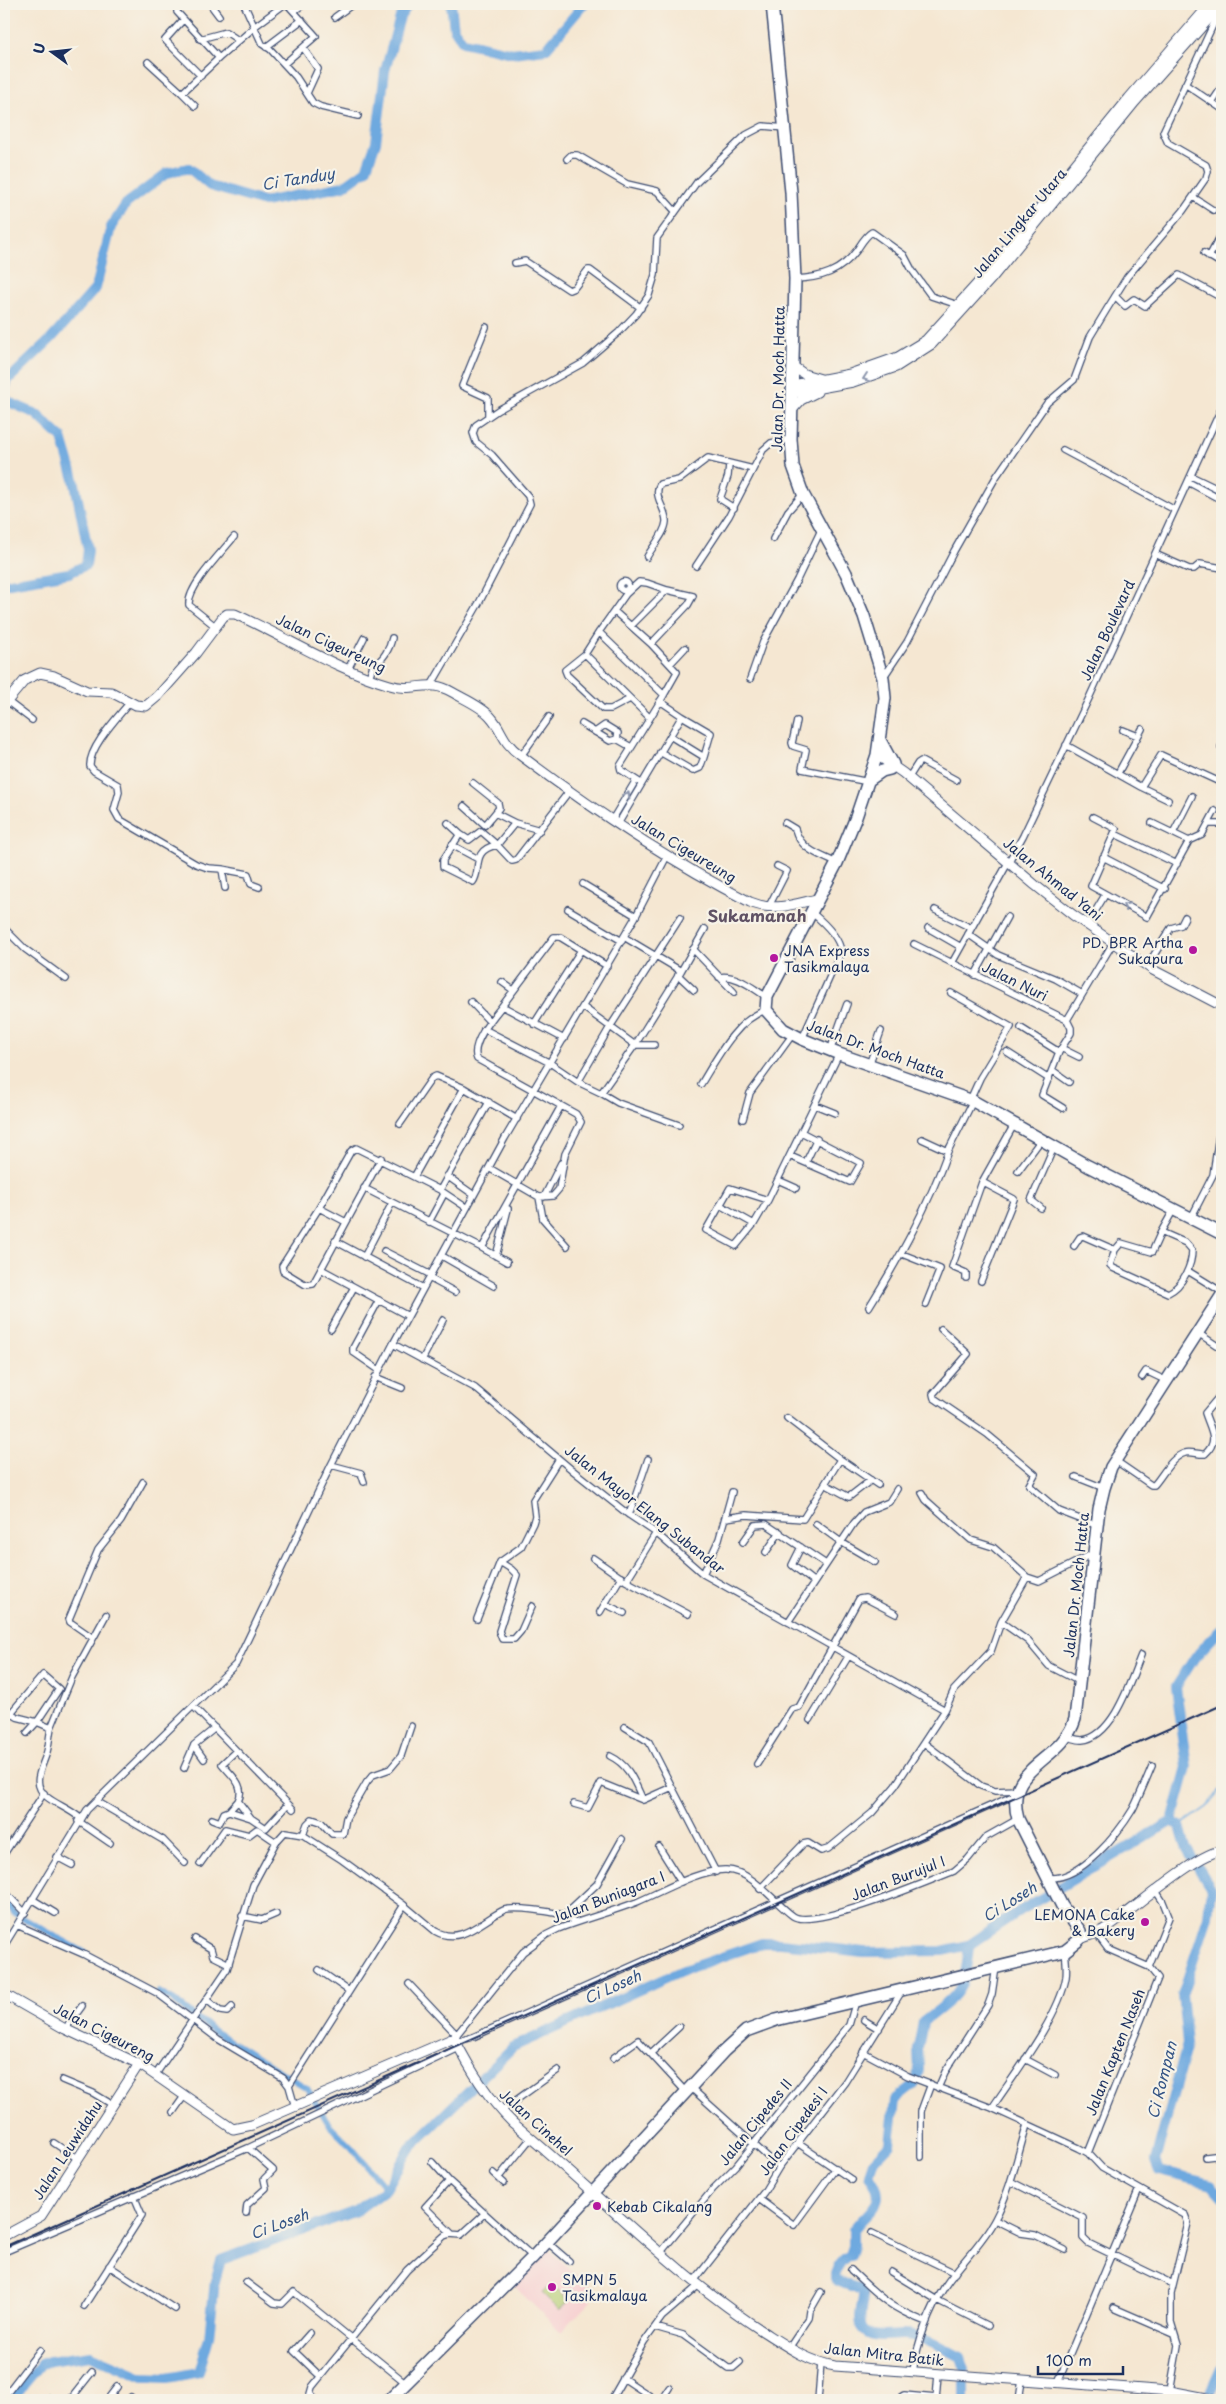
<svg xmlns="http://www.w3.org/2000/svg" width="1226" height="2404" font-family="'Playpen Sans',sans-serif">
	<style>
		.built { fill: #f7cfd0 }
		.green { fill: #b5ce73; stroke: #687e68 }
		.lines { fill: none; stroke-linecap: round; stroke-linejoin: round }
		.stream { stroke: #6ea9df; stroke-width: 2 }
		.canal { stroke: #6ea9df; stroke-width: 6 }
		.river { stroke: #6ea9df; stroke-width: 10 }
		.street-casing { stroke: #3c4b6f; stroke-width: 8 }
		.secondary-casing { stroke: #3c4b6f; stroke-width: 11 }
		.primary-casing { stroke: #3c4b6f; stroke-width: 11 }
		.highway-casing { stroke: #3c4b6f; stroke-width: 14 }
		.street { stroke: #fff; stroke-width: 5.5 }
		.secondary { stroke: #fff; stroke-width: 9 }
		.primary { stroke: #fff; stroke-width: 9 }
		.highway { stroke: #fff; stroke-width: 11 }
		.rail { stroke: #1b2f5e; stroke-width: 2 }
		.oneway { stroke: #8d97ae }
		.poi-dot { fill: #b5179e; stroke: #f7f3e8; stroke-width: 2 }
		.labels { text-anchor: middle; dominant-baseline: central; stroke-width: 4.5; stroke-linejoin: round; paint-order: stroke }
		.street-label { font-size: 14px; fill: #1b2f5e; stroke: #f7f3e8 }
		.poi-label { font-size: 14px; fill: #1b2f5e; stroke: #f7f3e8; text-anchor: start }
		.water-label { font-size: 15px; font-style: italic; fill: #345485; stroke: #f7f3e8 }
		.quarter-label { font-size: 16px; font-weight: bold; fill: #605265; stroke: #f7f3e8 }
	</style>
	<rect width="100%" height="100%" fill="#f7f3e8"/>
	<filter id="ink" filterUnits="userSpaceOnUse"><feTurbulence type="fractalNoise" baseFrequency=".02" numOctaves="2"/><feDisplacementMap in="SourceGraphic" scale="10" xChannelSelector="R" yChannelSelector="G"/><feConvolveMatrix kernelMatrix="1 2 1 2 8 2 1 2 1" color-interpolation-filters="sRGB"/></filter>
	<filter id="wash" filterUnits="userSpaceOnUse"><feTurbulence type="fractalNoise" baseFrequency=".0096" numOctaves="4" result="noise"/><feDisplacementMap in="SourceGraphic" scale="20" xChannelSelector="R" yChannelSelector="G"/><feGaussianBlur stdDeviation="1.12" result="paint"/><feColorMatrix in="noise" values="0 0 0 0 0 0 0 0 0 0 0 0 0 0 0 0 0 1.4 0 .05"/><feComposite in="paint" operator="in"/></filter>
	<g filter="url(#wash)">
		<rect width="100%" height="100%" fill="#f5e7d2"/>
		<path class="built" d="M546,2248L594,2290L590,2302L561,2332L512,2284Z"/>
		<path class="green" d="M552,2284L569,2301L559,2310L542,2293Z"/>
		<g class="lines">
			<path class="stream" d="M1180,1826L1207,1807L1222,1788"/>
			<path class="canal" d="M4,1898L14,1913L84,1952
				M159,1992L173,2000L214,2031L307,2088L330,2126L352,2148L386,2189"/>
			<path class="river" d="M451,4L454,29L463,42L512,53L546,49L584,4
				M4,392L8,380L51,339L96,288L111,227L126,204L167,173L189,168L210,186L264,202L344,186L366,170L376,142L385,71L400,17L409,4
				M4,396L9,402L36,414L62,438L74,479L88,550L86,565L69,573L4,584
				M1172,1821L1180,1826L1186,1848L1211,1888L1208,1916L1182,1995L1187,2044L1155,2161L1159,2171L1211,2184L1222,2196
				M965,2369L961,2357C943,2348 922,2335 902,2335C890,2335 869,2340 862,2327C857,2317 864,2303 863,2292C856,2285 844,2286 835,2279C835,2269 841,2259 850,2255L853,2246V2231C867,2209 891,2205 869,2174L873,2162L890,2144L895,2100L914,2085L919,2070L918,2048L923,2022C959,1993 965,1994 969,1945
				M11,2400L41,2364L49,2361L91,2355L143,2377L167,2378L199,2372L209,2337L215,2281L221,2260L356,2211L386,2189L410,2148L513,2047L681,1971L762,1943H780L864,1952L942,1951L969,1945L1013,1915L1172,1821L1187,1767L1176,1687L1195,1657L1222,1628
				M964,2400V2383
				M1207,2400L1222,2366"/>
		</g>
	</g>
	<g filter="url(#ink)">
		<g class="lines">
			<defs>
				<path id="street" d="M182,4L177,9V12L219,58L258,24L285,4
					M210,4L219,16
					M244,4L262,44L270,49L296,77L313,103L321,107L358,116
					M294,11L304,4
					M335,17L353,4
					M183,20L165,40L201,76
					M200,39L226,32L238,40
					M266,47L302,20
					M304,49L318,69L307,93
					M148,62L182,93L219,58
					M284,64L316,36L287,4
					M1185,84L1222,109
					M182,93L195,106
					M1212,102L1222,87
					M567,159L571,155H577L627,184L657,191L675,211
					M1193,197L1213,210
					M1204,253L1222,264
					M1209,257L1222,233
					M515,263L525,261L569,290L574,288L588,270H590L641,308
					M795,279C821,278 841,272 857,250C861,244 865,236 872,232L904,255L912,270L931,296L958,305
					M1115,296L1125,306L1134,299L1145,306L1179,275L1222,298
					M486,327L462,386L488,398V415
					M1063,450L1175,510
					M729,464L728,476L720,499L734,508
					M1191,476L1218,489L1222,493
					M1188,482L1216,497L1222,495
					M773,539L788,511L803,494
					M1155,554L1189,569H1194L1200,564L1222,568
					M647,557C652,547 665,534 666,522C667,510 652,496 660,484L679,480L708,458L753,469
					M696,566L729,516L763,450L771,443L791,439
					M619.5 586a4.5 4.5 0 1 1 9 0a4.5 4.5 0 1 1-9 0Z
					M614,611L626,594L639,582L647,583L667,590
					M215,626L189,605C187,587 222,552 234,537
					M631,626L667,590L693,596L688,605L651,644
					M599,632L614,611L651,644L677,672L664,695
					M585,654L599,632L664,695L650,718
					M670,664L685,648
					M348,669L364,638
					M369,678L373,665C383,661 390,648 392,638
					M883,678L907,642L954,551L996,477L1047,403L1074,380L1090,337L1107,309L1127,277L1183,211L1206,178L1208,171L1206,165L1168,143L1163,132L1220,10
					M750,679L763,642L797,580L822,528
					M432,684L479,603L530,504L528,496L492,455L476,442L473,433L476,425L498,410L583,363L619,332L636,314L649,295L655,275L657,238L697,182L746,135L763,126L785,128
					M630,699L611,709H603L567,675L565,670L585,654L650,718L620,766L621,770L641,783
					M7,701L32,720
					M130,702C118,717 89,747 90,766L94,771L118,785L119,792L114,810L119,819L196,864L208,868L222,869L225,888
					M797,721L792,743L793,746L806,750L802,769L869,782
					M582,724L610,741L617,739L631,747
					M1123,730L1138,736
					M595,732L605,725L618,733L617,739
					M670,736L704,757L711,733L682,716
					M1066,745L1141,787L1161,755L1222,783
					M1221,747H1222
					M660,752L693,771L700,768L704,757
					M521,756L549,717
					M1118,773L1142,729
					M909,777L918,763L921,761L956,780
					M473,783L498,803L499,808L495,813
					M1141,787L1168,800
					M464,806L485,825
					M1093,817L1116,829L1091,886L1147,917L1189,841L1152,823
					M612,820L636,780
					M448,823L460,834L443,860V867L473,882C482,871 470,850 497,845L512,861L516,860L570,790
					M785,823L795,829C800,849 819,855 837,863
					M486,824L495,813L515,823L540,830
					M618,824L682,716L660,701
					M1209,824H1222
					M1173,833L1192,796
					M460,834L469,840L481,831L497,845L515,823
					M1115,834L1177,864
					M1189,841L1202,835L1215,811
					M452,845L478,859
					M1103,857L1165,889
					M222,869L248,874L251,884L259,887
					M583,884L636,916
					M768,908L787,871L777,866
					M568,909L622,941
					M935,910L971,928
					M1087,925L1105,895
					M4,928L25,949L66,979
					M928,928L961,947
					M968,934L998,955L1056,979L1082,994
					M624,937L681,971L705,929
					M914,944L1067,1020
					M693,949L734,992
					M952,963L1023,836L1090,696L1222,407
					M1147,966L1171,928L1181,925L1185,917
					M678,975L694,990
					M975,975L1007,917
					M719,977C737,974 752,988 767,997
					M502,982L513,990
					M951,993L1011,1027L980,1078L970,1100
					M471,1002L489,1021
					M583,1007L635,1045L681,971
					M1067,1020L1113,943
					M534,1024L581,950
					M1021,1028L1059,1052
					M484,1029L550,1063L578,1082L610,1027L680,918
					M564,1039L502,1006L554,937H560L607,966
					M802,1039L841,952C840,937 822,921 811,912
					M1063,1049L1079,1057
					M830,1051L847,1004
					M1007,1052L1049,1079
					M869,1065L881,1031
					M1052,1070L1069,1082
					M578,1082L601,1093L635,1045H654
					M701,1084C717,1058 736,1020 766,1010
					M601,1093L618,1103L679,1125
					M815,1105L835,1113
					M1063,1108L1042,1095L1059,1052L1071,1033V1028L1067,1020
					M743,1119L750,1093L793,1034
					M400,1124L432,1078L436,1076L464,1088L517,1119
					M922,1139L948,1151L973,1101
					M790,1156L850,1182L861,1163L801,1132
					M806,1162L817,1139
					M489,1168L539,1197L553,1196L559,1189L565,1154L581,1122L576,1114L477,1059C470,1044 493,1017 502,1006
					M1018,1171L1041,1140
					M447,1176L474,1195
					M414,1177L464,1088
					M778,1180L796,1188
					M364,1188L482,1248L561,1106
					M440,1190L489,1102
					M539,1197L543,1219L567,1246
					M544,1197L561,1163
					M768,1200L730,1188L706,1230L736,1246L754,1224L768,1200L839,1054
					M720,1205L754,1224
					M319,1208L351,1151L356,1148L440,1190L467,1208
					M1041,1208L1031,1200L1054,1147
					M1191,1218L1213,1175L1222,1115
					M346,1222L319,1208L282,1266L283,1271L306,1285L313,1284L381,1158
					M429,1222L444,1194
					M1161,1232L1186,1243L1192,1250C1192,1265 1183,1286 1168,1293L1113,1268L1110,1265L1115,1250L1121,1243L1152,1252Z
					M1161,1232L1174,1209
					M335,1241L423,1288
					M1074,1246L1080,1237L1083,1236L1115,1250
					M482,1248L507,1262
					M384,1251L431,1275
					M902,1254L940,1269L926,1304
					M442,1256L494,1286
					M496,1256L508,1209
					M364,1257L392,1203
					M321,1269L408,1316
					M1188,1271L1222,1292
					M429,1278L455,1292
					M966,1278V1273L952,1267L982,1182L1015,1123
					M981,1281L1014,1199L982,1182
					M379,1300L353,1348V1352L379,1370
					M869,1307C900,1257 928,1207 948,1151
					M331,1329L354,1287
					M941,1329L968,1354L933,1394L934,1398L987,1434L1035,1474L1029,1485L1059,1511L1098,1526
					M1198,1333L1222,1349
					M393,1344L475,1388L571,1469L629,1515L656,1533L703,1574L945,1710
					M422,1360L443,1320
					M375,1377L402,1388
					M1142,1377L1146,1371L1167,1381
					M840,1459L878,1485
					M1116,1461L1151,1485H1154C1163,1475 1171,1457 1185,1453C1191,1451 1199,1455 1205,1454C1220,1441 1210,1429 1205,1413L1222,1393
					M331,1465L361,1473L364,1482
					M1076,1477L1104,1488
					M825,1484L849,1497L871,1480
					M922,1493L926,1500L971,1540L993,1547L1027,1577
					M629,1515L648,1459
					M726,1518L746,1515L803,1519L839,1461L840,1459L787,1418
					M816,1524L841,1542L875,1562
					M743,1542L755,1525L766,1524L826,1564
					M801,1547L792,1565L814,1582
					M766,1552L780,1532
					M593,1558L626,1581L688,1614
					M500,1562L511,1569L517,1575L499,1631L502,1639H514L521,1631L532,1606
					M703,1574L719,1539L732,1492
					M626,1581L656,1533
					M605,1604L624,1613
					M600,1612L621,1577
					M477,1619L500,1562L521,1547L533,1523L535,1516L533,1500L559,1459
					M788,1622L854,1523L864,1512L889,1502L897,1489
					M1001,1622L1028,1641L1049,1666L1080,1682
					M93,1638L70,1622L69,1619L98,1550L121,1521L143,1482
					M193,1706L293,1809
					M11,1713L17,1717L37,1722L27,1733
					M4,1714H10L43,1675L59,1689L37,1722L51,1728C49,1737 49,1747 46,1755C41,1770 31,1784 47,1797C57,1805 70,1809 80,1818
					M810,1720L848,1657
					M625,1727L649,1742L672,1787
					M51,1728L72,1677L106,1615
					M1067,1737C1072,1738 1077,1740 1082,1740C1114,1737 1131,1679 1141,1655
					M924,1743L981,1786L995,1791L1016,1790
					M194,1745L204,1759
					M236,1751L222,1764C232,1776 246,1786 238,1801
					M610,1756C629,1765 634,1781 643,1800
					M757,1764L792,1709L799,1707L859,1599L865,1598L896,1614
					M184,1768L194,1745L215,1728
					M96,1801L163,1840L185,1863
					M574,1804L588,1808L601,1783L643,1800L672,1787L716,1872
					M251,1818L229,1811L238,1801L251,1818L266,1828L288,1804
					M212,1819L220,1822L224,1813L229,1811
					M78,1821L110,1843
					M303,1835L307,1824L312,1819L321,1822L332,1834H343L346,1818L367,1782L373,1775L390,1769L401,1756L411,1726
					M659,1847L681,1882
					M4,1854L44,1793
					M57,1857L72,1865
					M200,1864L225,1829L249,1835L257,1829L276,1842
					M1049,1878C1081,1880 1118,1834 1133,1809C1140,1795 1146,1780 1152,1766
					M760,1889L803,1844L808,1843L821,1851L828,1849L872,1813L895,1786L945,1710L954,1690L991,1651L1001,1622L1027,1577L1039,1581L1094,1553
					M4,1891L25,1913
					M32,1899L55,1913
					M564,1915L597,1884L622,1839
					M242,1916L262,1920L276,1914
					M17,1925L83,1954L157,1993L218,2039L283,2078L289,2086L295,2107
					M195,1939L211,1949L213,1956L229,1964
					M4,1946L87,1810L236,1664L331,1465L393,1344L505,1138L636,916L667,856
					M1149,1967L1169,1917L1163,1902L1156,1891
					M319,1970L349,1991
					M409,1984L457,2035
					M207,2000L220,2011L227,2012L232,2007
					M864,2020L879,2029
					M65,2029L82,2006
					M454,2038L523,1952L546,1935L558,1929C584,1919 611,1912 637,1902C661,1892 700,1869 726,1870C753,1871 772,1901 793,1916C813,1930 929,1881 954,1871L968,1859L986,1837L1018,1819
					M456,2042L473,2037L1015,1795
					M863,2052L908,2076L992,2108L1079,2148L1088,2153L1102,2168L1185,2215L1188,2223L1171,2293V2322L1178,2345L1170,2391
					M651,2053L679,2027
					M613,2058L638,2040L686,2092
					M1025,2059L1055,2075
					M156,2074L227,1969L253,1885L276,1842L285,1832L303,1835L342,1860L404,1905L435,1931C461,1946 482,1920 504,1910C513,1906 557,1912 565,1916C568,1918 572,1921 574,1923
					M62,2080L93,2093L113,2105
					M289,2086L404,1905
					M690,2087L779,2167
					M938,2088L945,2072L988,2005L992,1994L996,1967
					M992,2108C1014,2075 1060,2015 1066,1977C1067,1969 1066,1959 1065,1951
					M501,2111L558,2070
					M173,2112L185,2095
					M54,2143L78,2159
					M799,2144L852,2180
					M1088,2153L1158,1978L1149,1967L1108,1949L1096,1933
					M921,2157V2111L931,2084
					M1206,2157L1222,2155
					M432,2162L449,2181L533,2257
					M493,2173L504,2183
					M499,2177L531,2138
					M449,2181L425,2207L452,2234
					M1012,2182L1083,2218V2238L1088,2243L1173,2284
					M759,2199L794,2225L836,2168
					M246,2213L247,2205L266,2188L264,2179L273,2170L248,2148
					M995,2220L1021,2233L1035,2235L1065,2250
					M872,2233L955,2273
					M547,2242L569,2261
					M4,2252L248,2148L459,2048
					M661,2252L713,2189L736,2166L849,2025L856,2001
					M109,2266L175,2309
					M851,2270C878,2296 890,2308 926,2322
					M891,2272L937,2300L988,2326
					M694,2281L764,2192L779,2167L845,2082L902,1991
					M246,2282L274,2303L282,2304L294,2292L406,2383
					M84,2306L142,2215L134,2196
					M1114,2308L1174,2334
					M655,2327L683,2335L728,2368H733L740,2362
					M310,2333L294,2351L320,2376
					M789,2348L809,2318L810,2311L821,2292
					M913,2371C918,2340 928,2313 945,2286C960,2263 982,2244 995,2219C1011,2189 1017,2157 1027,2125
					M623,2378L656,2400
					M1058,2382L1139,2189
					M4,2397L40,2350
					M47,2400L49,2398
					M70,2400L92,2372
					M107,2400L117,2387
					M129,2400L131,2397
					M316,2400L310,2394L312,2387L407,2270L444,2236L450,2234L461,2235L484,2214
					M611,2400L644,2342L662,2317L699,2285
					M661,2400L669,2388
					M818,2400L821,2363
					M896,2400L904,2395L936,2398
					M936,2400L938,2374
					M1019,2400L1022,2380"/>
				<path id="secondary" d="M4,705L25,680L40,673L54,676L87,691L111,692L136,705L146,706L158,696L196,653L223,617L227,614H235C286,637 335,669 390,685C414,693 429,678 452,692C464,699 481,706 490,716C503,730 501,741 520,755C592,809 669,861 750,902C773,912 794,904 817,899
					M877,755L903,773L1035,885L1073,915L1153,970L1222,1006
					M4,1994L65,2029L139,2064L233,2129L252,2125L454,2038C471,2071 487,2097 513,2123C597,2192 672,2273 764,2332C786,2346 809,2362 835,2366L1170,2391L1217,2400
					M4,2236L41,2216L139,2064"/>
				<path id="primary" d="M794,367L804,374L821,379
					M793,385L850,374L898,357L926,340L986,274L1129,98L1210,4
					M793,393L853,382L896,367L932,344L992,278L1135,102L1222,4
					M793,409L801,400L817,392
					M1081,1939C1089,1935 1099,1933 1106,1928C1130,1913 1199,1851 1222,1851"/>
				<path id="highway" d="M772,4L791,192L795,279L791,439L793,466L803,494L846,573L864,616L883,678L885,698L877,755L856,817L837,863L767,997L766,1010L783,1029L802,1039L839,1054L973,1101L1088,1166L1222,1234
					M880,740L893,764
					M869,780L882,771L890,769
					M1080,1931L1062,1906L1018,1819C1003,1765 1062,1763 1075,1719L1099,1509L1104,1488L1111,1467L1222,1295
					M389,2400L533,2257L724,2051L746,2031L776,2020L1065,1951L1079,1940"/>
			</defs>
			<use href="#street" class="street-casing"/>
			<use href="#secondary" class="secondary-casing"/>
			<use href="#primary" class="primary-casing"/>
			<use href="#highway" class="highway-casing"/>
			<use href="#street" class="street"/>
			<use href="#secondary" class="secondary"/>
			<use href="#primary" class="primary"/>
			<use href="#highway" class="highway"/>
			<path class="rail" d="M4,2247L1222,1705"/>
		</g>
		<defs><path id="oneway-chevron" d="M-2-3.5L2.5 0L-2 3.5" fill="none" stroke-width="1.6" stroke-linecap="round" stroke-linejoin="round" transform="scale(1.25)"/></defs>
		<g class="oneway">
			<use href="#oneway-chevron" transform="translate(866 378) rotate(161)"/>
			<use href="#oneway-chevron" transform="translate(627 795) rotate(-59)"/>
			<use href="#oneway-chevron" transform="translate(1126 906) rotate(-153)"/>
		</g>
	</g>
	<g class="poi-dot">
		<circle cx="1193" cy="950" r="5"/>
		<circle cx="774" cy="958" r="5"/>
		<circle cx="1145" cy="1922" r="5"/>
		<circle cx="597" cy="2206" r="5"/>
		<circle cx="552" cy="2287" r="5"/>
	</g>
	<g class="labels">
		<g class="street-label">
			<text transform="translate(1019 223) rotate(-50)">Jalan Lingkar Utara</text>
			<text transform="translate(778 379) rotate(-89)">Jalan Dr. Moch Hatta</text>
			<text transform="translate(1107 630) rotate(-65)">Jalan Boulevard</text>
			<text transform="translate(331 643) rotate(25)">Jalan Cigeureung</text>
			<text transform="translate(684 848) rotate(31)">Jalan Cigeureung</text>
			<text transform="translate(1053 879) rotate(39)">Jalan Ahmad Yani</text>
			<text transform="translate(1015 981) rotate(26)">Jalan Nuri</text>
			<text transform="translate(876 1049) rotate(20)">Jalan Dr. Moch Hatta</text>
			<text transform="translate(645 1509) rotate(38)">Jalan Mayor Elang Subandar</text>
			<text transform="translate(1076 1585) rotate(-84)">Jalan Dr. Moch Hatta</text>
			<text transform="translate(898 1878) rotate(-21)">Jalan Burujul I</text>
			<text transform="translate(608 1897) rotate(-21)">Jalan Buniagara I</text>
			<text transform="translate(104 2032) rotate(27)">Jalan Cigeureng</text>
			<text transform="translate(1115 2052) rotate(-68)">Jalan Kapten Naseh</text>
			<text transform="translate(536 2122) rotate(42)">Jalan Cinehel</text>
			<text transform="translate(755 2122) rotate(-51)">Jalan Cipedes II</text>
			<text transform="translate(793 2131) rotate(-54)">Jalan Cipedesi I</text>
			<text transform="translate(67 2150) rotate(-57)">Jalan Leuwidahu</text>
			<text transform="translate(884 2354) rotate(6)">Jalan Mitra Batik</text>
		</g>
		<g class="poi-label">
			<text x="1183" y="942" text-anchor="end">PD. BPR Artha<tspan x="1183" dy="16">Sukapura</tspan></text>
			<text x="784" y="950">JNA Express<tspan x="784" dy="16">Tasikmalaya</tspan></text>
			<text x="1135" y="1914" text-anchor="end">LEMONA Cake<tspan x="1135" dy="16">&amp; Bakery</tspan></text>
			<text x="607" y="2206">Kebab Cikalang</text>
			<text x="562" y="2279">SMPN 5<tspan x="562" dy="16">Tasikmalaya</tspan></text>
		</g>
		<g class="water-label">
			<text transform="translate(298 178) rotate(-9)">Ci Tanduy</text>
			<text transform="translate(1009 1901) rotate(-32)">Ci Loseh</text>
			<text transform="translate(612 1986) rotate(-24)">Ci Loseh</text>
			<text transform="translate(1161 2080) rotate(-76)">Ci Rompan</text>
			<text transform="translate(279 2223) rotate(-20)">Ci Loseh</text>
		</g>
		<g class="quarter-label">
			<text x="757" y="915">Sukamanah</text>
		</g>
	</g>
	<rect width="1226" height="2404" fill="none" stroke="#f7f3e8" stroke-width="20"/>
	<g transform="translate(52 52) rotate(285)" stroke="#f7f3e8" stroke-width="4" paint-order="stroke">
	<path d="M0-4L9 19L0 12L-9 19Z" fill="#1b2f5e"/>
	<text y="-8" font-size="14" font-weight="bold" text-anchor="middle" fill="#1b2f5e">U</text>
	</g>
	<path d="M1038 2366v8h85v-8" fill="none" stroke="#1b2f5e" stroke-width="2.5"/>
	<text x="1046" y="2366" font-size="15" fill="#1b2f5e" stroke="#f7f3e8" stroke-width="4" paint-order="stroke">100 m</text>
</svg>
